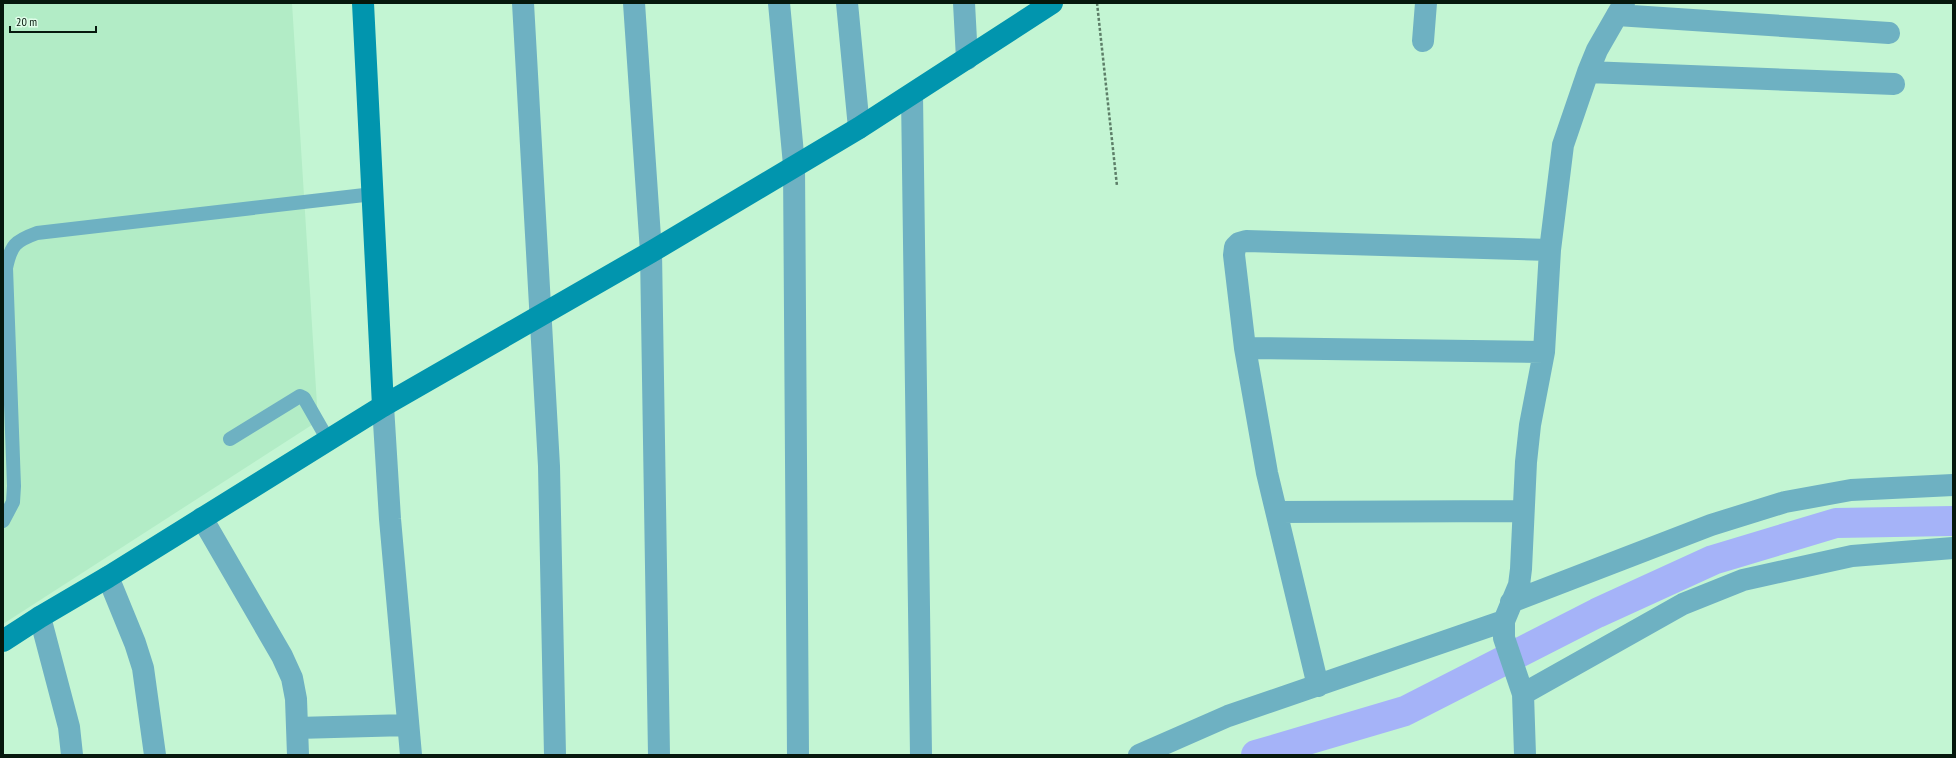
<svg xmlns="http://www.w3.org/2000/svg" width="1956" height="758" font-family="'PT Sans Narrow',sans-serif">
	<style>
		.built { fill: #b2ecc6 }
		.lines { fill: none; stroke-linecap: round; stroke-linejoin: round }
		.canal { stroke: #a5b3f8; stroke-width: 30 }
		.path { stroke: #5d7e68; stroke-width: 2.5; stroke-dasharray: 3 2; stroke-linecap: butt }
		.lane { stroke: #6eb1c2; stroke-width: 14 }
		.street { stroke: #6eb1c2; stroke-width: 22 }
		.secondary { stroke: #0195ae; stroke-width: 22 }
	</style>
	<rect width="100%" height="100%" fill="#c3f5d3"/>
	<path class="built" d="M3,3H292L318,421L3,624Z"/>
	<g class="lines">
		<path class="canal" d="M1256,755L1405,711L1597,613L1713,560L1836,523L1953,521"/>
		<path class="path" d="M1097,3L1117,186"/>
		<path class="lane" d="M230,439L300,396L304,398L328,440
			M3,521L13,502L14,486L6,268C11,245 15,241 37,233L373,194"/>
		<path class="street" d="M523,3L549,466L555,755
			M634,3L651,252L659,755
			M779,3L794,165L798,755
			M847,3L859,128
			M964,3L967,59
			M1617,15L1889,33
			M1423,41L1426,3
			M1588,72L1894,84
			M912,95L921,755
			M1245,348L1544,352
			M383,406L390,519L411,755
			M1277,512L1522,511
			M202,518L282,656L292,678L296,699L298,755
			M108,577L135,643L143,668L155,755
			M1511,602L1711,525L1785,502L1851,490L1953,485
			M40,617L69,727L72,755
			M1318,686L1267,473L1245,348L1234,255L1235,247L1239,243L1246,241L1550,250
			M1523,694L1683,604L1743,580L1852,556L1953,548
			M297,728L408,725
			M1139,755L1228,716L1504,621
			M1525,755L1523,694L1504,638V621L1519,585L1521,569L1526,462L1530,425L1544,352L1550,250L1563,145L1588,72L1597,50L1624,3"/>
		<path class="secondary" d="M363,3L383,406
			M3,641L40,617L108,577L383,406L651,252L859,128L1052,3"/>
	</g>
	<rect width="1956" height="758" fill="none" stroke="#06180d" stroke-width="8"/>
	<path d="M10 26v6h86v-6" fill="none" stroke="#06180d" stroke-width="2"/>
	<text x="16" y="26" font-size="12" fill="#06180d" stroke="#dffde8" stroke-width="3" paint-order="stroke">20 m</text>
</svg>
